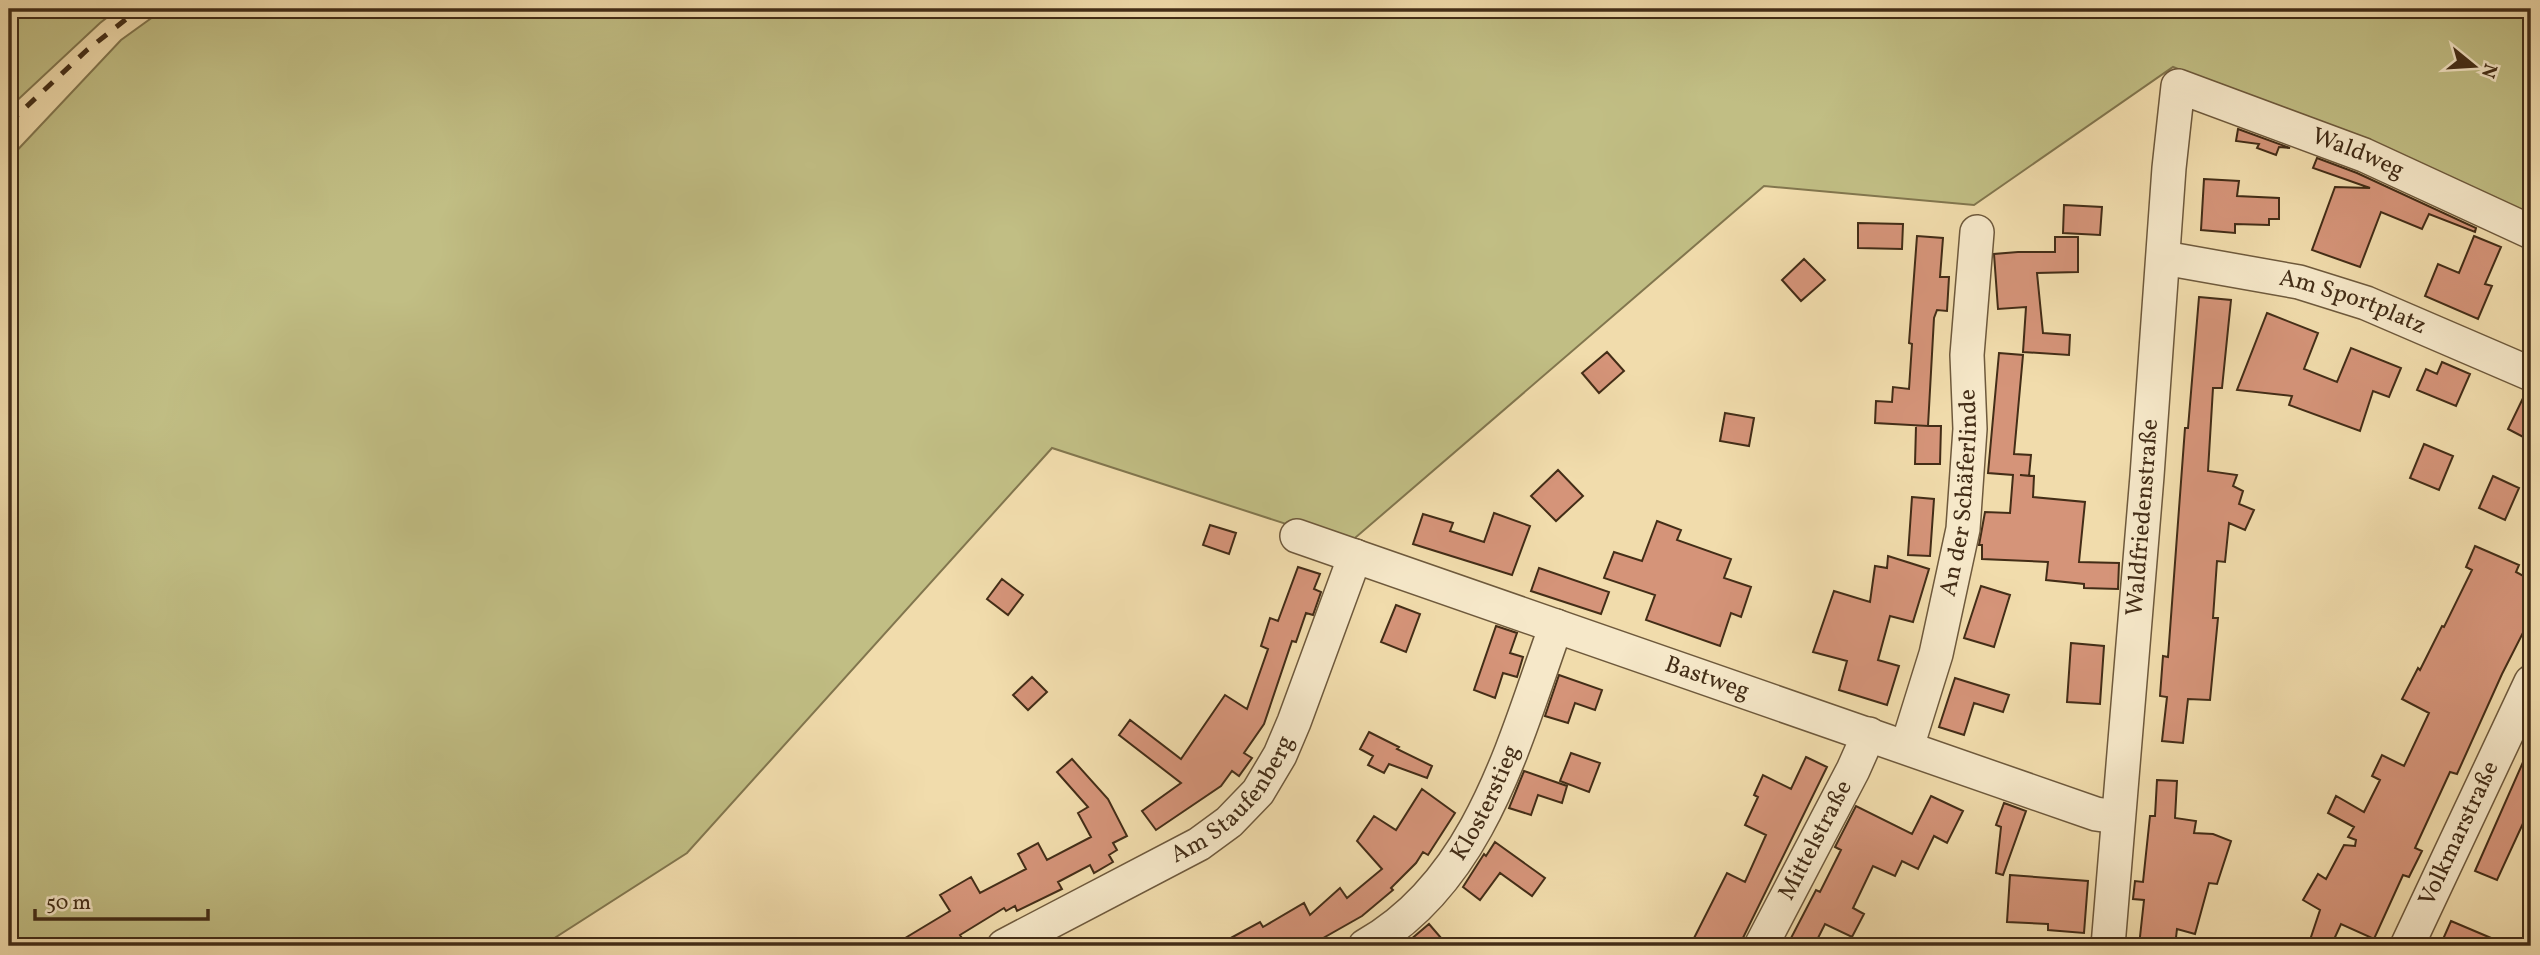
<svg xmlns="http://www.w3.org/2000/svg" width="2540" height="955" font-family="Vollkorn,serif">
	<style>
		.green { fill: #c1be84; stroke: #82764e; stroke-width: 2 }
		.building { fill: #d59479; stroke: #432d17; stroke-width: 2 }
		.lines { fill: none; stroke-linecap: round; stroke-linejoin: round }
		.minor-casing { stroke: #6e593c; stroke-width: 36 }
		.minor { stroke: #f6e8c9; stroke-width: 33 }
		.rail { stroke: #432d17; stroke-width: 5; stroke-dasharray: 12 12; stroke-linecap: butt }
		.labels { text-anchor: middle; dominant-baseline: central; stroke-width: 5; stroke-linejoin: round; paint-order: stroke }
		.street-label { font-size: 24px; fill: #432d17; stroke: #f6e8c9 }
	</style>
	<rect width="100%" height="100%" fill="#f1dcac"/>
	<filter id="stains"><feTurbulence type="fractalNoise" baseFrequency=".00286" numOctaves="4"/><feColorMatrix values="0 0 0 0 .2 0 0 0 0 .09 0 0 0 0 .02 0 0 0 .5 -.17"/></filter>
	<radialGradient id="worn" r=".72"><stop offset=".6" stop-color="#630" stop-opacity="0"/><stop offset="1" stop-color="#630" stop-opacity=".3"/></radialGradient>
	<path class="green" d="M23,9H118L100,23L9,108V14Z
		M164,9H2531V227L2370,145L2173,67L1974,205L1764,186L1348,544L1052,448L687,853L542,946H9V159L121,40Z"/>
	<path class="building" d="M2238,129L2290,148L2279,147L2276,155L2257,148L2259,144L2236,141Z
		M2317,158L2357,173L2476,228L2475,232L2429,214L2422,229L2381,212L2360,267L2312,250L2335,187L2370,188L2313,168Z
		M2204,179L2239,181L2237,196L2279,198V219H2269V225L2235,224V233L2201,230Z
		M2064,205L2102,207L2100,235L2063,233Z
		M1858,223L1903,224L1902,249L1858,248Z
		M1917,236L1943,238L1940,277H1949L1947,311L1937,310L1934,318L1928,426L1875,423L1876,401L1892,402L1893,387L1909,389L1912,344L1909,343Z
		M2474,236L2501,247L2485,284L2492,286L2478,319L2425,296L2438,264L2459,273Z
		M2055,237H2078V272L2037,273L2043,333L2070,335L2069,355L2023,352L2026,307L1998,309L1994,254L2018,252H2055Z
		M1804,259L1825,280L1801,301L1782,280Z
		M2199,297L2231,300L2222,388H2213L2208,471L2237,475L2233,486L2243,491L2239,504L2254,510L2245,530L2229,523L2225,562L2217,561L2213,618H2218L2210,700L2188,699L2183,743L2162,741L2167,697L2160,696L2163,656L2168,657L2185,428H2188Z
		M2267,313L2318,333L2304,369L2337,382L2351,348L2401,368L2389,397L2373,391L2360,431L2289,405L2292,396L2237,390Z
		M1607,352L1624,371L1599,393L1582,373Z
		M1999,353L2023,355L2014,454L2031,455L2029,476L2020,475L2034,476L2033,497L2085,502L2079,562L2119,563L2118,589L2084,588V584L2046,580L2048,562L1982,559V545H1979L1985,512L2010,513L2013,475L1988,473Z
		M2442,362L2470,374L2456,406L2417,390L2426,369L2437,374Z
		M2526,392L2531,393V441L2508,429Z
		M1725,413L1754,418L1749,446L1720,441Z
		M1916,426H1941L1940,464H1915Z
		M2424,444L2453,456L2439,490L2410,478Z
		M1558,470L1583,496L1556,521L1531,496Z
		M2493,476L2519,488L2505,520L2479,508Z
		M1912,497L1934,499L1930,556L1908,555Z
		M1494,513L1530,526L1512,575L1413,544L1423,514L1453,523L1450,531L1484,542Z
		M1657,521L1681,530L1677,540L1731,559L1724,578L1751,587L1741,617L1731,613L1720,646L1646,620L1655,595L1604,578L1614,552L1642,561Z
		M1210,525L1236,533L1229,554L1203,545Z
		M2475,546L2519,565L2516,572L2531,580V617L2502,674L2457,774L2450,772L2415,848L2422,851L2409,877L2403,875L2374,939L2341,924L2331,946H2308L2320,910L2303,900L2318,874L2326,879L2344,845L2355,846L2356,840L2348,837L2354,827L2328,813L2336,796L2364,812L2380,780L2372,776L2382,755L2404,766L2429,713L2402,699L2418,668L2420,670L2442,626L2444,627L2472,570L2466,567Z
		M1888,556L1929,569L1913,622L1890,616L1878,660L1899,666L1887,705L1839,690L1847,661L1813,652L1834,591L1870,602L1875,566L1887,568Z
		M1298,567L1320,574L1314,589L1321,592L1313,615L1306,613L1296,642L1292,641L1264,724L1244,753L1252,758L1239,776L1232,771L1221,786L1156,830L1142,811L1181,783L1119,735L1130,720L1181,759L1225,695L1247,709L1268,649L1261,646L1270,618L1278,621Z
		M1539,568L1609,592L1601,614L1531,591Z
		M1002,579L1023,595L1008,615L987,599Z
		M1981,586L2010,595L1994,647L1964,638Z
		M1396,605L1420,614L1406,652L1381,642Z
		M1496,626L1517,633L1510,653L1523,657L1517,677L1503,673L1495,698L1474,690Z
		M2071,643L2104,646L2100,704L2067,702Z
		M1559,675L1602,690L1595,710L1575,703L1568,723L1545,716Z
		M1032,677L1047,692L1028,710L1013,695Z
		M1955,678L2009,695L2003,712L1974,703L1964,735L1939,727Z
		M1369,732L1399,747L1397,749L1432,766L1427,778L1389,764L1384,773L1368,765L1373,756L1360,749Z
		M2531,744V806L2497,880L2475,871Z
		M1571,753L1600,763L1589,792L1560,781Z
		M1806,757L1827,767L1739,946H1690L1727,873L1745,882L1766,835L1745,825L1758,797L1754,795L1763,775L1791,789Z
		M1072,759L1108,799L1127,836L1113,843L1117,850L1109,855L1113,862L1094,873L1090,865L1058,882L1062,889L1017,911L1015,906L1006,911L1004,908L960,935L967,946H892L950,911L940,895L971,877L980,893L1026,869L1018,854L1038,843L1047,860L1091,837L1078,813L1088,807L1057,772Z
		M1524,771L1567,786L1562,803L1538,795L1531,815L1509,808Z
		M2157,780L2177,781L2175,818L2196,821L2194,833L2213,834L2231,841L2217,884L2209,883L2195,934L2177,929L2175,946H2139L2144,900L2133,899L2135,881L2143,882L2150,816H2155Z
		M1422,789L1455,813L1428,855L1423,852L1416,863L1391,888L1393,890L1362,916L1309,946H1216L1260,922L1263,927L1304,903L1310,915L1340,888L1347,898L1382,869L1357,841L1374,816L1396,830Z
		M1931,796L1963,811L1947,843L1934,836L1918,869L1902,861L1895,876L1873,866L1853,908L1864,914L1852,937L1825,924L1814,946H1803L1790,940L1816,890L1820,892L1841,850L1835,847L1856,806L1912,834Z
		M2004,803L2026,811L2003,875L1996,873L2001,827L1996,825Z
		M1495,842L1545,878L1532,896L1500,873L1480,900L1463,887L1484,854L1486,856Z
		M2010,875L2088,881L2084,933L2048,930V924L2007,922Z
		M2451,921L2510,946H2440Z
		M1429,924L1448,946H1403Z"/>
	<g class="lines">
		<defs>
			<g id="minor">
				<path id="s1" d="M2164,258L2299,282L2366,303L2531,374"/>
				<path id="s2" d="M1297,536L2096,814L2117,817"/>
				<path id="s3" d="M1907,747L1936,654L1963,529L1970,429L1967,355L1977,232"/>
				<path id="s4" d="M1004,946L1199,844L1229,822L1258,792L1280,755L1294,722L1355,556"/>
				<path id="s5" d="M1365,946C1480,881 1514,742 1556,626"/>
				<path id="s6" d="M1761,946L1853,770L1869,734"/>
				<path id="s7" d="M2108,946L2147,476L2169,168L2178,86L2364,155L2531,232"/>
				<path id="s8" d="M2407,946L2531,682"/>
			</g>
		</defs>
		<use href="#minor" class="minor-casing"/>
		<use href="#minor" class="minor"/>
		<path class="rail" d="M9,123L87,50L139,9"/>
	</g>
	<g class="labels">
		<g class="street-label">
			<text stroke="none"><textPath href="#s7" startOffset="1055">Waldweg</textPath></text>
			<text stroke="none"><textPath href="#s1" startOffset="194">Am Sportplatz</textPath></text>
			<text stroke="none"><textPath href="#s3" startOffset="261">An der Schäferlinde</textPath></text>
			<text stroke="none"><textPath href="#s7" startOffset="430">Waldfriedenstraße</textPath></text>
			<text stroke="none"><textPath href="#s2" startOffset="434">Bastweg</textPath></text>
			<text stroke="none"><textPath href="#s4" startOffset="276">Am Staufenberg</textPath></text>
			<text stroke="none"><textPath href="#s5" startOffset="191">Klosterstieg</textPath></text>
			<text stroke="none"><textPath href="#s8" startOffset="124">Volkmarstraße</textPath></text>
			<text stroke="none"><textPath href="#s6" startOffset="119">Mittelstraße</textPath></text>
		</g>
	</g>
	<rect width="2540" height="955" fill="none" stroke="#f1dcac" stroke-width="35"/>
	<rect x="10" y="10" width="2519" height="934" fill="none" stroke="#432d17" stroke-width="3.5"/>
	<rect x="18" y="18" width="2505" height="920" fill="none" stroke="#432d17" stroke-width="2"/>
	<g transform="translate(2474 66) rotate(108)" stroke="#f6e8c9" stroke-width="5" paint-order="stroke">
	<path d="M0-5L12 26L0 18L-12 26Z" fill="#432d17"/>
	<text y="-10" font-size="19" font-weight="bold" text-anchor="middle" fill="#432d17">N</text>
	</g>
	<path d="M35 909v10h173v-10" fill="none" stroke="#432d17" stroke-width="3.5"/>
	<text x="46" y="909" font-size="21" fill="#432d17" stroke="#f6e8c9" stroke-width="5" paint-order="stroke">50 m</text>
	<rect width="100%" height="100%" filter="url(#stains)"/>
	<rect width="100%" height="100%" fill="url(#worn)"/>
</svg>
